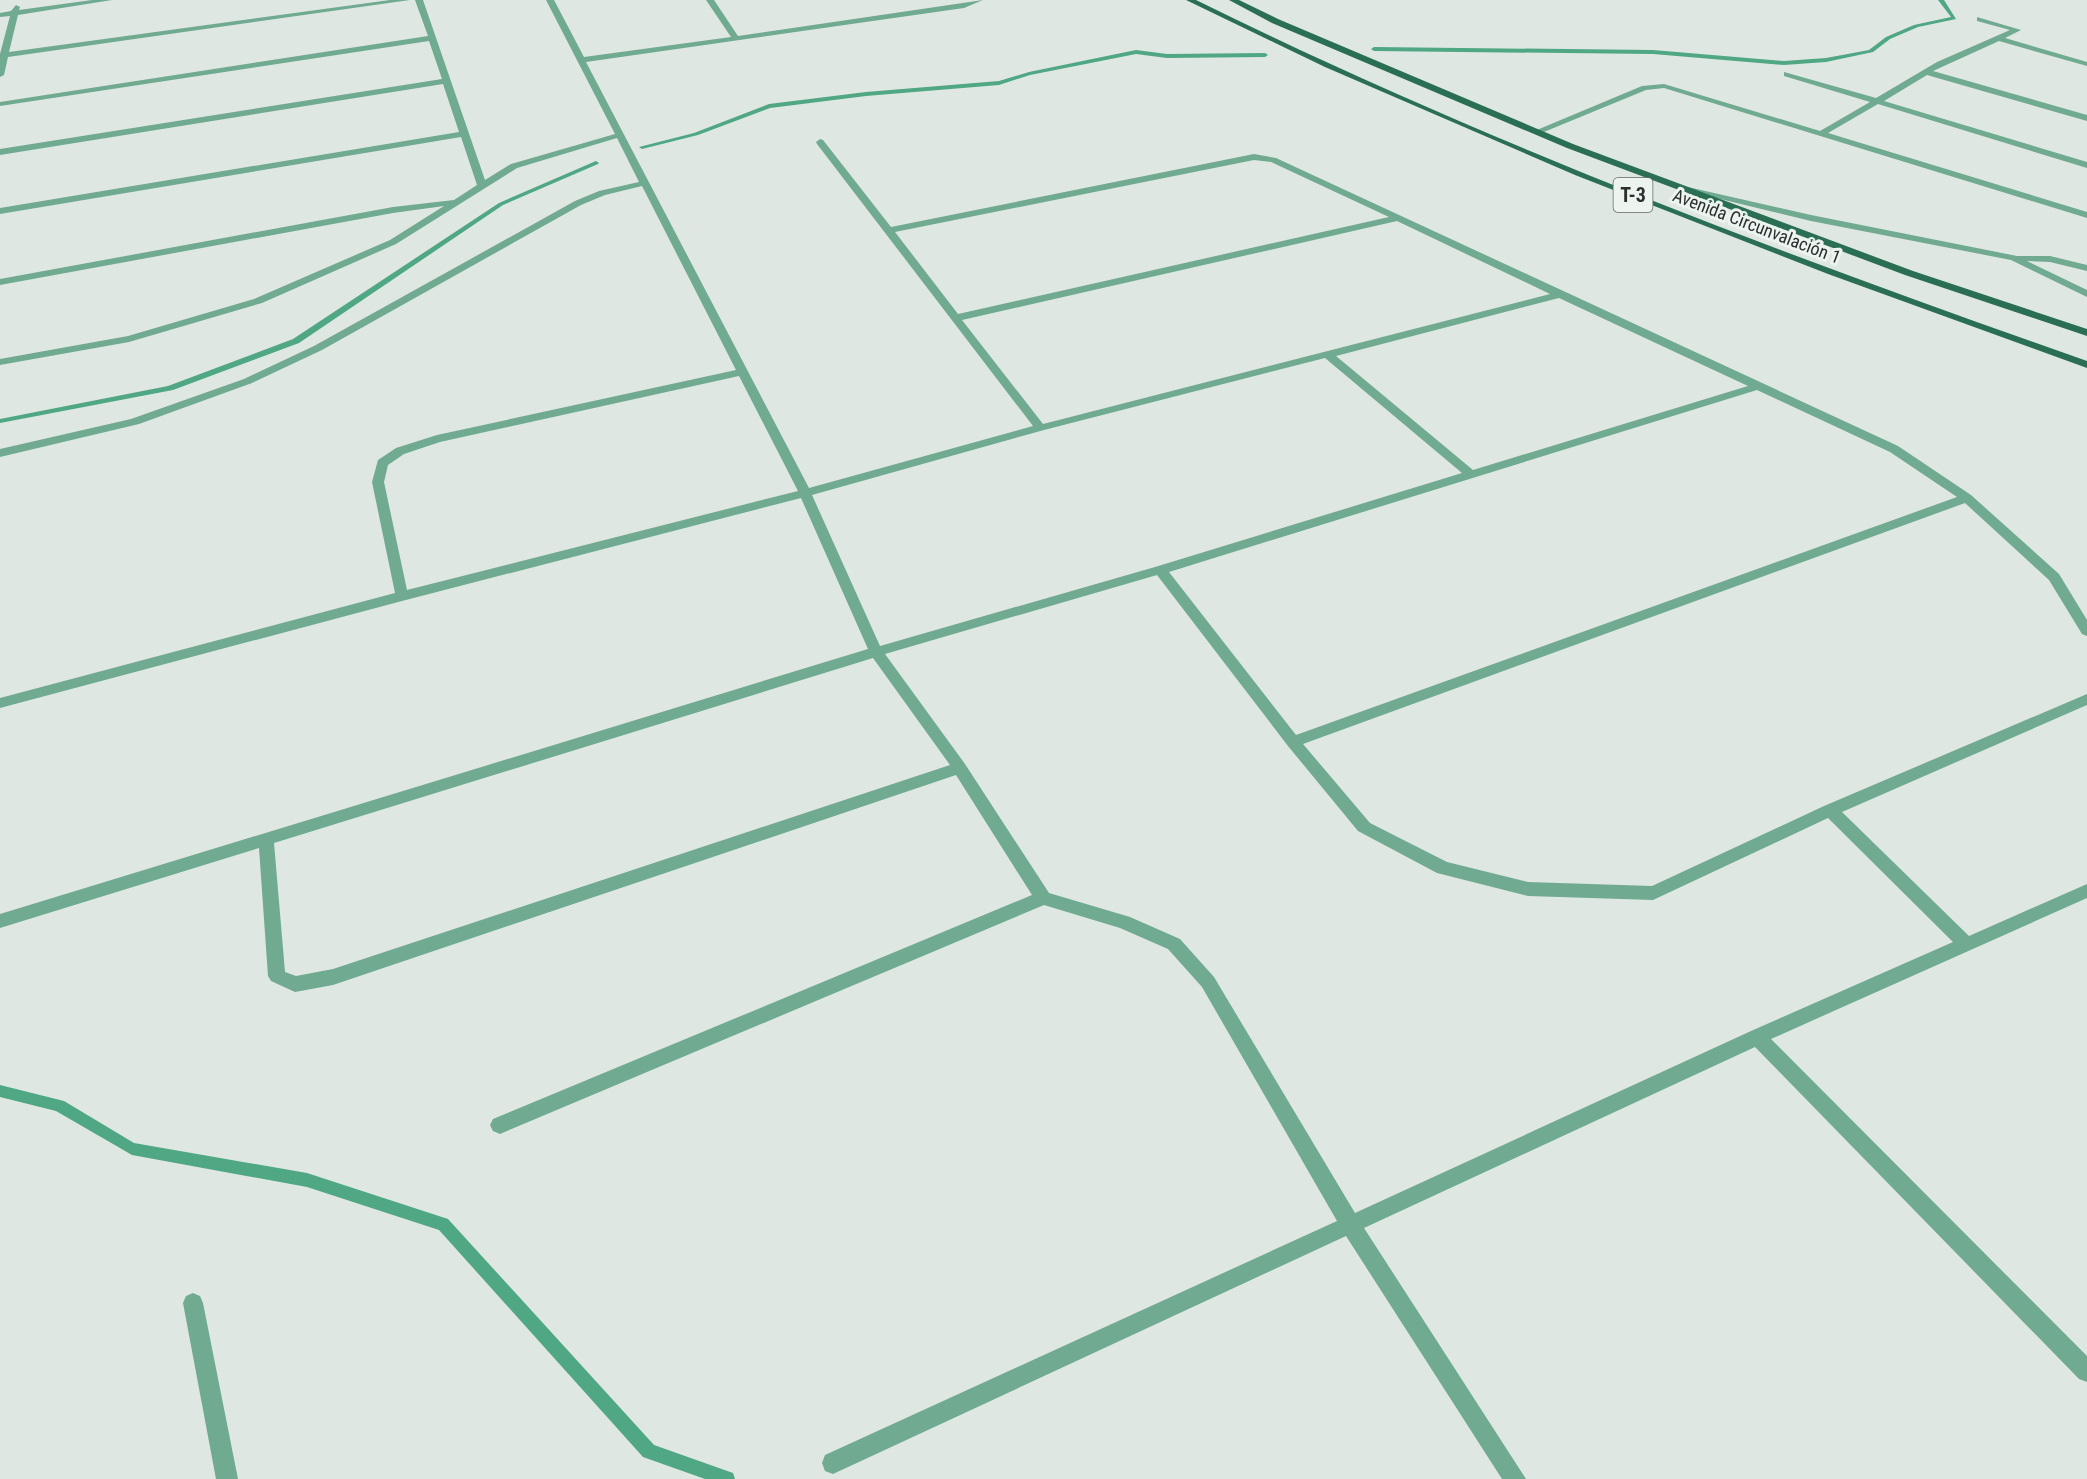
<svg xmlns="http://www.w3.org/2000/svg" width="2087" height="1479" font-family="'Roboto Condensed',sans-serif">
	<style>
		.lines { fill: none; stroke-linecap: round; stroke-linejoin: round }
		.stream { fill: #4fa784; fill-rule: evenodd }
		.service { fill: #70aa91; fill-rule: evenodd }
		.minor { fill: #70aa91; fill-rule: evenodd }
		.primary { fill: #2a6f54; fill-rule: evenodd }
		.labels { text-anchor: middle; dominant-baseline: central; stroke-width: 6; stroke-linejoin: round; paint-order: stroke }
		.far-street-label { font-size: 18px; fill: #2c2f2e; stroke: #ecf4f0 }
		.shield { fill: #ecf4f0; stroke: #666a68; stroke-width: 1.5 }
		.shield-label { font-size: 20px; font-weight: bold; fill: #2c2f2e }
	</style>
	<rect width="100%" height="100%" fill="#dfe7e3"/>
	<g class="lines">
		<path class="stream" d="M1938,0H1944L1956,19L1918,27L1890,39L1873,52L1826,62L1784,65L1653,54L1374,51L1371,49L1374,47L1653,50L1784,61L1826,58L1869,50L1886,37L1914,25L1951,17Z
			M1136,50L1167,54L1265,53L1268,55L1265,57L1167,58L1136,54L1030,75L999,85L866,96L770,108L698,135L642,149L639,147L694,133L769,104L866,92L999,81L1029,72Z
			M596,161L599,163L598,164L503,205L299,343L173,390L0,423V419L168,386L293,339L499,203Z
			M0,1085L64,1101L134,1143L307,1173L448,1219L654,1445L733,1473L735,1479H705L643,1457L439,1230L307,1187L132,1155L56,1111L0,1097Z"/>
		<path class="service" d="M1679,185L1811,215L2017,256H2050L2087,265V271L2050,262L2027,261L2087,290V297L2011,260L1811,221L1679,189Z"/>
		<path class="minor" d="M92,0H112L18,15L9,52L390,0H410L8,57L4,75L0,77V54L10,16L0,17V13L11,11L16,5L20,7L19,10Z
			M415,0H423L485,180L511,164L615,134L546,0H554L584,57L731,37L706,0H714L738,36L983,0L964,8L586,62L809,488L1033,426L817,144L816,142L820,139L823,140L891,227L1254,154L1276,158L1898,446L1971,495L2059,574L2087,620V636L2082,634L2049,580L1965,503L1303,744L1370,823L1447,862L1528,882L1652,886L1824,806L2087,694V705L1842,812L1969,936L2087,884V898L1771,1039L2087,1356V1382L2079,1379L1755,1047L1364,1228L1526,1479H1502L1346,1236L833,1474L825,1471L822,1463L825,1455L1337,1221L1202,987L1168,949L1120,928L1044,905L507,1131L500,1134L493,1131L490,1125L493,1119L1032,895L956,775L333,985L295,992L271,981L268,976L259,848L0,928V914L868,649L801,498L402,601L0,708V698L395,593L372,482L378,460L396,448L437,435L736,370L642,186L605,195L581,205L322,350L252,383L139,424L0,457V449L131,419L244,379L314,346L575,201L599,191L639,182L617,138L517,168L396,244L262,303L129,342L0,365V359L128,336L254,299L390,240L444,206L393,213L0,285V279L393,207L454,200L477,185L461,137L0,214V208L459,132L443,84L0,155V149L442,79L429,41L0,106V102L428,36ZM1254,160L1271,162L1389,217L958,314L895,232ZM1397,221L1550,294L1043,424L962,320ZM1559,298L1748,386L1473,470L1336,356ZM1325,358L1462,473L1155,567L880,646L812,495L1044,430ZM739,376L798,491L407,590L384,482L388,465L404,454L440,442ZM1757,390L1890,452L1957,497L1296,735L1169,572ZM1157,575L1288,746L1358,831L1437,873L1528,896L1653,900L1828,818L1953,942L1751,1031L1355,1213L1214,977L1180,939L1130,917L1049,893L965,764L885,654ZM873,658L950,765L333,969L296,976L285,972L274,843Z
			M1977,17L2021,30L2005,38L2087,62V66L1999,41L1933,71L2087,115V121L1927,75L1884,101L2087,162V168L1878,104L1828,133L2087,212V218L1664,88L1646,90L1539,134L1532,132L1642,86L1664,84L1820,131L1870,102L1784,76V72L1876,98L1937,62L2010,30L1977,21Z
			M193,1293L200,1296L203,1303L238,1479H216L183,1303L186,1296Z"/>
		<path class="primary" d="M1186,0H1196C1483,142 1785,255 2087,361V368L1828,274L1575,175L1325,67Z
			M1229,0H1239L1278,19L1573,144L1913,271L2087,329V336L1905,275L1567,148L1272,23Z"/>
	</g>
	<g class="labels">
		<g class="far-street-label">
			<text transform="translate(1757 226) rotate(21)">Avenida Circunvalación 1</text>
		</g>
		<rect class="shield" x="1613.5" y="178" width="39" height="34" rx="4.5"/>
		<g class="shield-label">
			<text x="1633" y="195">T-3</text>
		</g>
	</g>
</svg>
